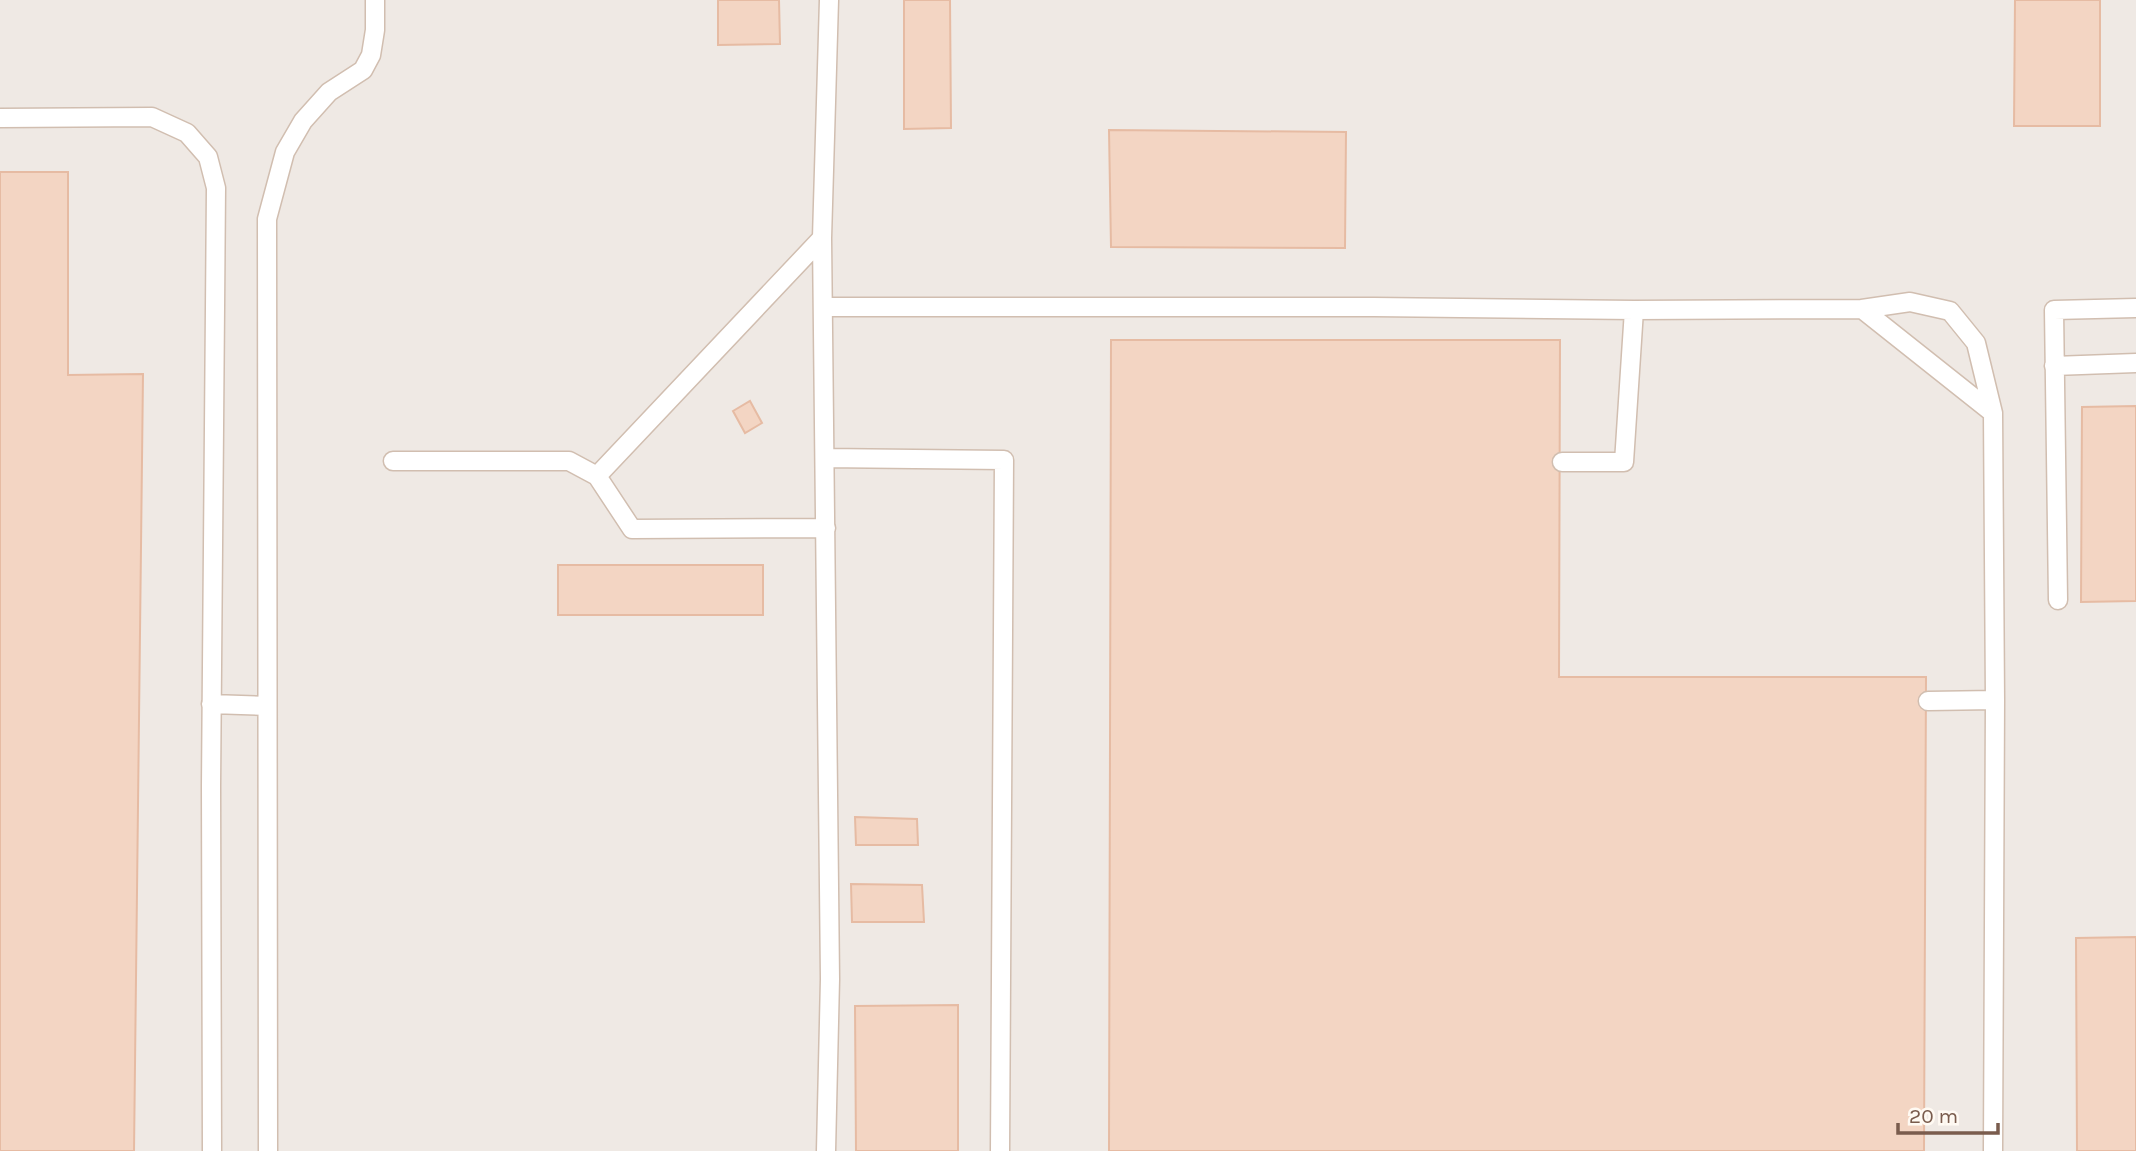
<svg xmlns="http://www.w3.org/2000/svg" width="2136" height="1151" font-family="Karla,sans-serif">
	<style>
		.industrial { fill: #efe9e4 }
		.building { fill: #f3d5c3; stroke: #e6bba3; stroke-width: 2 }
		.lines { fill: none; stroke-linecap: round; stroke-linejoin: round }
		.service-casing { stroke: #d1beb0; stroke-width: 21 }
		.service { stroke: #fff; stroke-width: 18 }
	</style>
	<rect width="100%" height="100%" fill="#fdf6ec"/>
	<path class="industrial" d="M0,0H2136V1151H0Z"/>
	<path class="building" d="M718,0H779L780,44L718,45Z
		M904,0H950L951,128L904,129Z
		M2015,0H2100V126H2014Z
		M1109,130L1346,132L1345,248L1111,247Z
		M0,172H68V375L143,374L134,1151H0Z
		M1111,340H1560L1559,677H1926L1924,1151H1109Z
		M750,401L762,423L745,433L733,411Z
		M2136,406V601L2081,602L2082,407Z
		M558,565H763V615H558Z
		M855,817L917,819L918,845H856Z
		M851,884L922,885L924,922H852Z
		M2136,937V1151H2077L2076,938Z
		M958,1005V1151H856L855,1006Z"/>
	<g class="lines">
		<defs>
			<path id="service" d="M0,118L152,117L187,133L208,157L216,188L211,786L212,1151
				M823,307H1374L1634,310L1624,462H1562
				M1862,309L1910,302L1950,311L1976,343L1993,413
				M1634,310L1862,309L1993,413L1995,700L1928,701
				M2054,366L2136,363
				M825,458L1004,460L1000,1151
				M393,461H569L597,476L822,238
				M597,476L632,529L826,528
				M2058,600L2054,310L2136,308
				M211,704L267,706
				M268,1151L267,219L285,152L303,121L329,92L363,70L371,55L375,30V0
				M826,1151L830,979L822,238L829,0
				M1993,1151L1995,700"/>
		</defs>
		<use href="#service" class="service-casing"/>
		<use href="#service" class="service"/>
	</g>
	<path d="M1898 1123v10h100v-10" fill="none" stroke="#7a5c4d" stroke-width="3.5"/>
	<text x="1909" y="1123" font-size="21" fill="#7a5c4d" stroke="#fffaf3" stroke-width="5" paint-order="stroke">20 m</text>
</svg>
